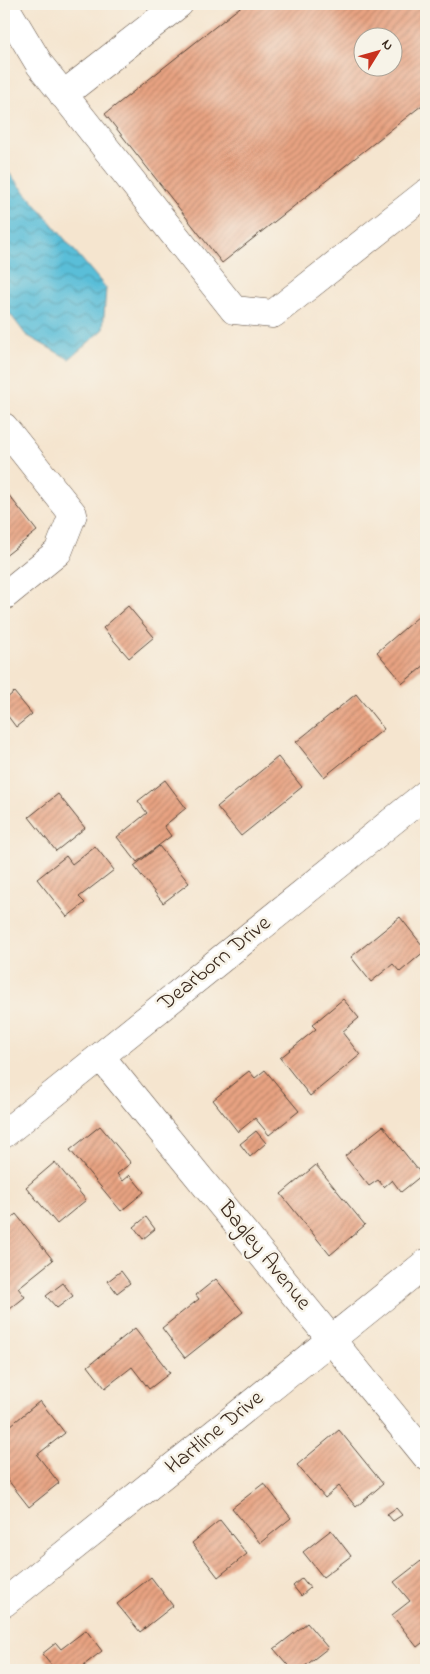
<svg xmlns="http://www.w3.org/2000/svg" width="430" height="1674" font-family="'Indie Flower',sans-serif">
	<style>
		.water { fill: url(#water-waves); stroke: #4a747b }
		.building { fill: url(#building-hatch); fill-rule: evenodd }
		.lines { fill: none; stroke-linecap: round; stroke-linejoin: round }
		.minor-casing { stroke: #574639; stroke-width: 29 }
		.minor { stroke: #fff; stroke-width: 28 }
		.labels { text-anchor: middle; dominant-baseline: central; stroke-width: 5; stroke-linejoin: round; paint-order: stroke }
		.street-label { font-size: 22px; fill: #3b2a1e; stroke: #f7f3e8 }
	</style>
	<defs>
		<pattern id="water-waves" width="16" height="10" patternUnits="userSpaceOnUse" patternTransform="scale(1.25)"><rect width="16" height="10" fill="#5abed8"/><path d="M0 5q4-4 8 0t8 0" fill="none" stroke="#4c9baf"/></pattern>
		<pattern id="building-hatch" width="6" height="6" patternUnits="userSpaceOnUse" patternTransform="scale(1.25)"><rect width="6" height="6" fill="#e8a382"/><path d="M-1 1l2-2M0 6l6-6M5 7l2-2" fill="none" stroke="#bd856a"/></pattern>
	</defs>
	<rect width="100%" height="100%" fill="#f7f3e8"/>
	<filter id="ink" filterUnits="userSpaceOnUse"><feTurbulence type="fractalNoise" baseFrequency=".02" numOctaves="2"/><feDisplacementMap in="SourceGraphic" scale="10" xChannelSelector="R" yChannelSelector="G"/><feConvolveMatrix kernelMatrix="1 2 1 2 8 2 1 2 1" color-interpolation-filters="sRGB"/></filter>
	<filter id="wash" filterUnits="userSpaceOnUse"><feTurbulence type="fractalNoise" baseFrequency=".0096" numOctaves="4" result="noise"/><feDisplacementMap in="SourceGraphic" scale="20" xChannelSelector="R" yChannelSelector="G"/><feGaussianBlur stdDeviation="1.12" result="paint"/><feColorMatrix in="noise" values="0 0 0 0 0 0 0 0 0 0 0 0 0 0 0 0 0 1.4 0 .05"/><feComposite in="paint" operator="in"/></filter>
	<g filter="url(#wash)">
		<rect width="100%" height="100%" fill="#f5e5cf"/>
		<path class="water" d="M4,167L106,288L103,330L69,359L26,335L4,306Z"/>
		<g id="blocks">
			<path class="building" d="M244,4H426V102L222,263L105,114ZM362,38H392V68H362Z
				M4,489L37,531L4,557Z
				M128,606L154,637L129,658L103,628Z
				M426,610V664L403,683L377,652Z
				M14,692L32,714L16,727L4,711V701Z
				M356,694L384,729L324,777L296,742Z
				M278,757L302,787L241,836L217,807Z
				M165,780L186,808L164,826L171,836L137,862L117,837L147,813L138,801Z
				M58,794L85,828L56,851L29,817Z
				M95,846L114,870L79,897L85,903L67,917L37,879L66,856L72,864Z
				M159,846L189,883L163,903L134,866Z
				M400,917L426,950L400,972L393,964L371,982L351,957Z
				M343,999L359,1018L342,1032L360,1055L310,1096L280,1058L316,1029L312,1025Z
				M265,1070L299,1111L269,1135L255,1118L238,1132L213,1100L249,1071L255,1078Z
				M100,1126L131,1163L117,1174L123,1181L130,1175L144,1192L121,1211L70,1150Z
				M383,1126L422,1175L401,1192L392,1180L384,1187L378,1180L369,1186L345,1156Z
				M256,1131L266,1143L250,1157L240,1144Z
				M55,1162L86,1200L57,1224L26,1187Z
				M316,1165L365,1225L330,1255L281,1194Z
				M16,1214L53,1260L18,1288L25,1297L5,1313L4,1224Z
				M146,1217L155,1229L143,1239L134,1227Z
				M121,1271L130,1283L117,1293L108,1281Z
				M216,1279L243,1312L185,1358L162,1328L199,1299L196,1295Z
				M63,1283L73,1296L57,1308L46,1296Z
				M135,1328L170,1373L149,1389L132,1367L105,1388L88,1366Z
				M40,1401L65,1433L37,1455L59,1483L29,1507L4,1475V1431Z
				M339,1430L383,1484L356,1507L339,1486L325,1498L297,1465Z
				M264,1483L291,1518L260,1543L232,1508Z
				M396,1508L402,1515L393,1521L387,1514Z
				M220,1520L247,1554L218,1577L192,1543Z
				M331,1530L351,1556L323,1577L303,1552Z
				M421,1561L426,1568V1640L417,1647L392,1615L410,1601L394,1582Z
				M151,1577L173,1606L140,1632L117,1604Z
				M302,1578L310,1588L301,1596L293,1586Z
				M307,1623L328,1648L300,1670H292L274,1649Z
				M86,1630L102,1651L84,1665L89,1670H55L42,1654L56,1643L61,1649Z"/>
		</g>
	</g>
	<g filter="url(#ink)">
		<use href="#blocks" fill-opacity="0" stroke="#574639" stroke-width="1"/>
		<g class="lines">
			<defs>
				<path id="minor" d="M4,5L40,65L234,310L273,314L426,193
					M63,95L179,4
					M4,427L73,514L58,552L4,596
					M101,1057L426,1456
					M4,1134L426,794
					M4,1603L426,1263"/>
			</defs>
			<use href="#minor" class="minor-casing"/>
			<use href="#minor" class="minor"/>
		</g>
	</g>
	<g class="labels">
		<g class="street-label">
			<text transform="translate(215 964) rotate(-39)">Dearborn Drive</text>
			<text transform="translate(264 1256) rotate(51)">Bagley Avenue</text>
			<text transform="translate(215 1433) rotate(-39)">Hartline Drive</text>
		</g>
	</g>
	<rect width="430" height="1674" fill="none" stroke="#f7f3e8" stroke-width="20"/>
	<g transform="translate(378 52) rotate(53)"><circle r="24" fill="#f7f3e8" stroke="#aca397"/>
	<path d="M0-4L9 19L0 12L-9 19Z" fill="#c8321e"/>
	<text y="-8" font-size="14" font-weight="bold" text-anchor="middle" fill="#3b2a1e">N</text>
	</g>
</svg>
